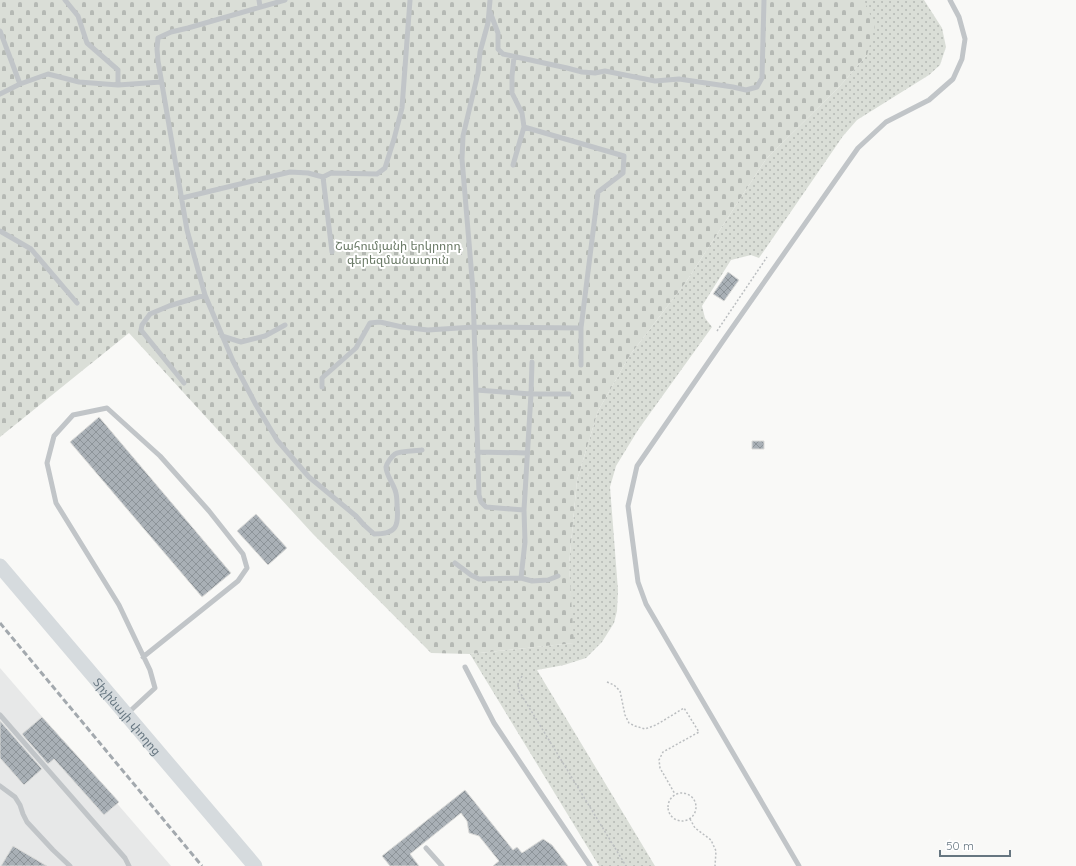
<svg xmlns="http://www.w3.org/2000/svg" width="1076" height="866" font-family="Quicksand,'Noto Sans Armenian',sans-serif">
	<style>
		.built { fill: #e7e8e8 }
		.green { fill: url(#green-dots) }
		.cemetery { fill: url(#cemetery-stones) }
		.building { fill: url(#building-cross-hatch); stroke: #dbdbd9 }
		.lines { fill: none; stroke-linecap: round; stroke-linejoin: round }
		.path { stroke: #bbbec0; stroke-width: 1.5; stroke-dasharray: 2 2; stroke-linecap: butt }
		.lane { stroke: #c1c5c8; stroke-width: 5 }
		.secondary { stroke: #d6dbde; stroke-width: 15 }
		.rail { stroke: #a3a9ae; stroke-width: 3; stroke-dasharray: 6 3; stroke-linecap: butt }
		.labels { text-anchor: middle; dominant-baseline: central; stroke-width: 4; stroke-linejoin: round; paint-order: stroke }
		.park-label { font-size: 12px; fill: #697965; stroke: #fff }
		.street-label { font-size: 12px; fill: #667680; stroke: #fff }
	</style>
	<defs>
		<pattern id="green-dots" width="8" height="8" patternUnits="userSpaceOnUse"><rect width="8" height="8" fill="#daded7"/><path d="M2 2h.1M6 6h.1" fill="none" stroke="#b5b9b4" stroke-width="1.8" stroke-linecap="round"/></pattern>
		<pattern id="cemetery-stones" width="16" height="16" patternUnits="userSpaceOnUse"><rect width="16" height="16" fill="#daded7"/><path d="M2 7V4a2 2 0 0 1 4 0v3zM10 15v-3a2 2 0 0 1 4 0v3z" fill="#b5b9b4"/></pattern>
		<pattern id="building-cross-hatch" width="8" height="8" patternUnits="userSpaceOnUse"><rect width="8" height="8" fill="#a9b0b6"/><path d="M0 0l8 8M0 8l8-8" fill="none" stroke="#8d9499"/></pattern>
	</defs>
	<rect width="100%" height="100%" fill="#f9f9f7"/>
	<path class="built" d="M0,668L171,866H0Z"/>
	<path class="green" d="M864,0H924L942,28L946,47L940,65L929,75L857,120L843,136L759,258L751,255L731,260L702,306L705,318L712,327L638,430L616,466L610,487L618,590L617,611L614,623L602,642L586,658L564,665L537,670L655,866H599L470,654L573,643L569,565L577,480L598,411L630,355L686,282L766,159L839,87L867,55Z"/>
	<path class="cemetery" d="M0,0H864L875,26L867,55L839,87L766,159L686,282L630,355L598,411L577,480L569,565L574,643L470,654L431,653L313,534L129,333L0,437Z"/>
	<path class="building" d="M728,272L739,280L724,301L713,294Z
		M99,417L231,573L202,597L70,442Z
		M752,441H764V449H752Z
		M256,514L287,548L268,565L237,531Z
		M42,717L119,802L104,815L54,759L48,764L22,734Z
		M0,721L42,769L24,785L0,758Z
		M465,790L513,850L517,847L522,853L543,839L552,845L568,866H493L499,861L479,836L469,833L467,821L461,813L410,854L419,866H390L382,856Z
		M13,846L47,866H1Z"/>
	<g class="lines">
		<path class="path" d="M717,331L767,257
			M522,676L518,684L519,691L626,866
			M607,682L614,685L620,691L625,715L629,723L635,726L645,729L656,725L684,708L699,732L663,752L659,760L660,768L675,794
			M668 807a14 14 0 1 1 28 0a14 14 0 1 1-28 0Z
			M690,819L695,828L711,840L716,851L715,866"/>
		<path class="lane" d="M65,0L78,16L87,43L118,70V85
			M259,0L260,7
			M285,0L188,28L171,32L158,38L157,49L158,61L187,230L205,295L233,361L256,405L277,440L309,477L356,516L364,525L374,534C397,534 399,526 397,505C397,500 397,495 395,490C393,484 386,474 386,467C387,463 391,457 395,454C399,451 415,451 422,450
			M490,0L488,23L480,52L478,73L463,136L462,159L473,290L479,495L481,502L486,507L524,510
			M490,12L498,33V49L503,54L567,68L582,72L595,73L605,71L655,81L679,79L733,87L746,90L757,87L762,78L764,0
			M0,31L20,84
			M0,94L20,84L48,74L79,82L118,85L161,82
			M524,127L624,156L623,173L598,192L581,328V365
			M513,165L524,127L522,113L512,93V76L514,57
			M323,177L332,252
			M182,198L290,172L308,173L323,177L331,173L377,174L385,168L394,139L402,108L410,0
			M0,231L31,249L77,303
			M222,336L241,342L265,336L285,325
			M184,383L141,330L142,325L150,314L169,306L205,295
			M322,387V378L356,348L370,323L380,322L402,327L428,330L474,327L581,328
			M476,390L531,394H569
			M477,452L528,453
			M455,563L471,575L479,579L521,578L532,581L548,580L558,576
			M521,578L525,542L524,510L531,394L532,362
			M465,667L494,723L538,789L590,866
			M128,713L155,688L150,670L119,605L56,503L47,463L54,436L73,415L107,408L160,456L209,511L243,554L247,568L238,581L143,657
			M0,715L125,858L129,866
			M0,786L15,797L20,805L23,814L27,822L53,850L70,866
			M426,848L442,866
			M799,866L646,604L638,582L628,506L637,466L725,338L858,148L886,122L929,100L953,79L962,59L965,39L959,17L950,0"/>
		<path class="secondary" id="s1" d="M0,566L255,866"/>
		<path class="rail" d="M0,623L202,866"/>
	</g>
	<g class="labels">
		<g class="park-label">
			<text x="398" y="245">Շահումյանի երկրորդ<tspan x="398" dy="14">գերեզմանատուն</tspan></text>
		</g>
		<g class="street-label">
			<text stroke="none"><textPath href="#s1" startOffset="197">Տիչինայի փողոց</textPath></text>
		</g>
	</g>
	<path d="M940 850v6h70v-6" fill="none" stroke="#667680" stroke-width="2"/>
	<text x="946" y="850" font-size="12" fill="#667680" stroke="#ffffff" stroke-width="3" paint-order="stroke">50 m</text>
</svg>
